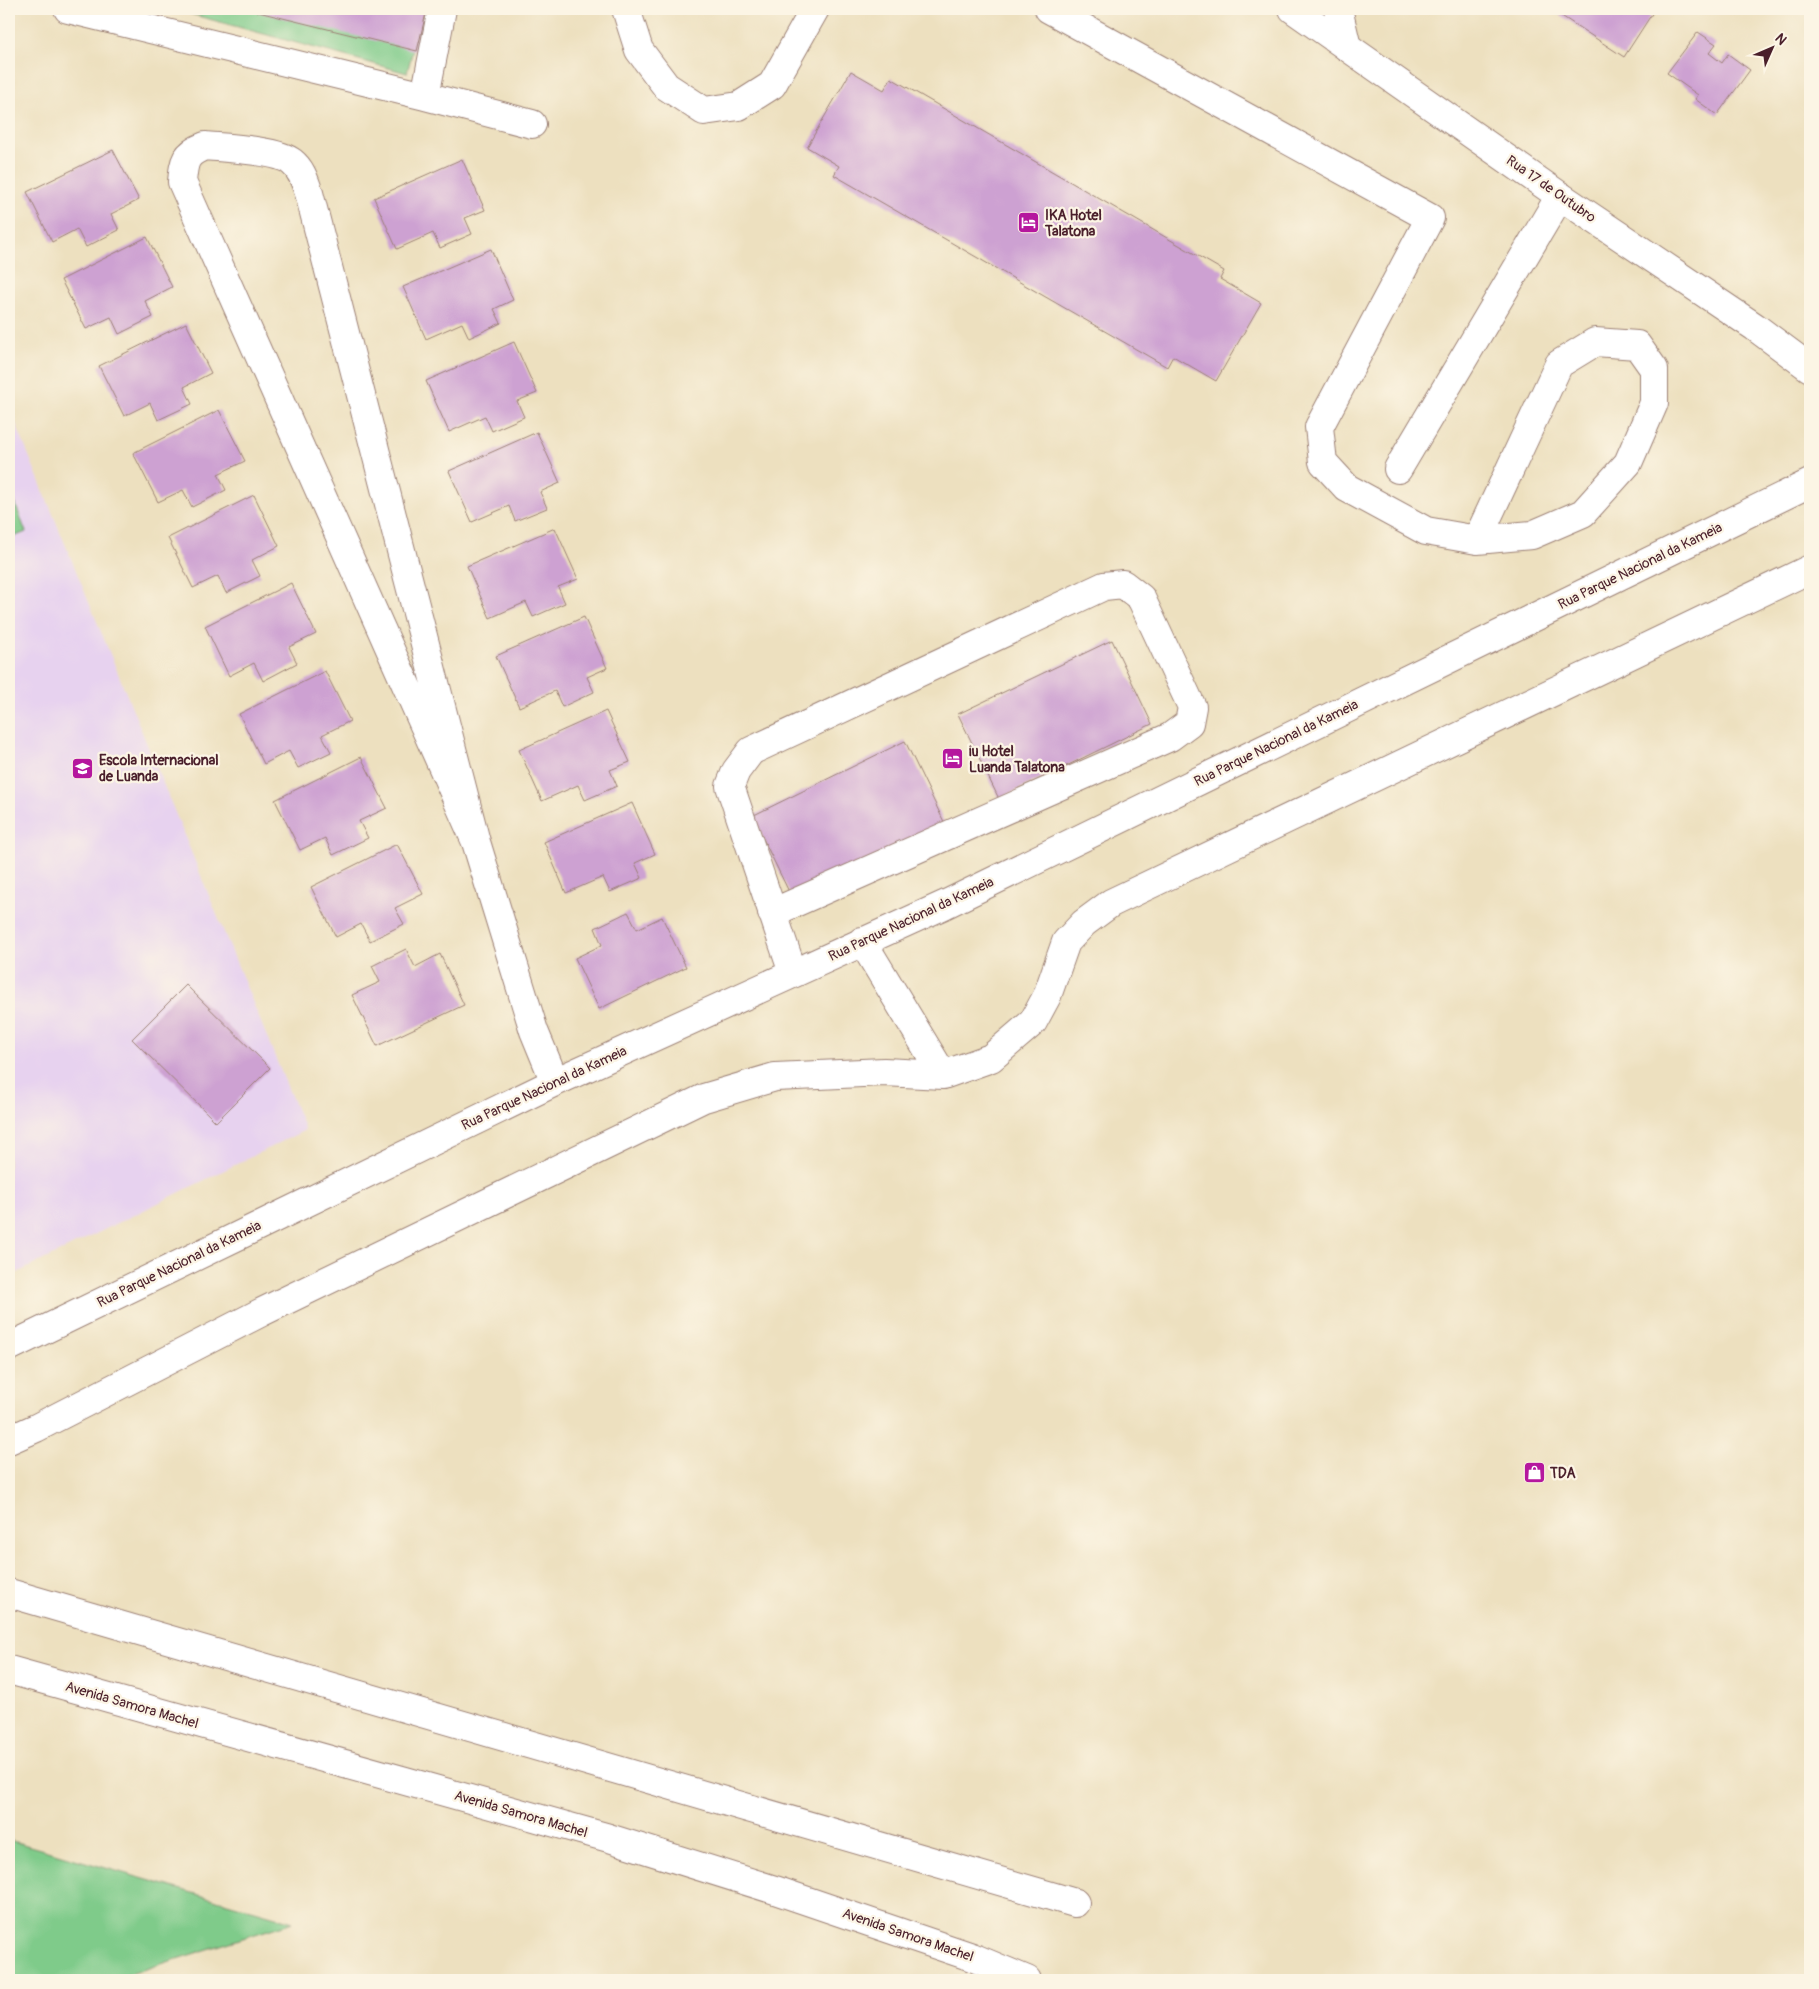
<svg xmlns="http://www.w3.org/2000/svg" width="1819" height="1989" font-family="Pangolin,sans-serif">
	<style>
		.built { fill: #e7d2ef }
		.green { fill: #7fcb8a; stroke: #64755a }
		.building { fill: #cda1d2 }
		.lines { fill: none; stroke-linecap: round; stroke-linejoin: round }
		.minor-casing { stroke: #9c8075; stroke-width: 30 }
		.major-casing { stroke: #9c8075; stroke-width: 30 }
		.minor { stroke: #fff; stroke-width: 28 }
		.major { stroke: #fff; stroke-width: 28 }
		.labels { text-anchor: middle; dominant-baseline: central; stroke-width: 4.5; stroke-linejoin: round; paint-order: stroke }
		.street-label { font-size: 14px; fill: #4a1f2b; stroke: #fcf5e5 }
		.poi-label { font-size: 14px; font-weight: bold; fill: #4a1f2b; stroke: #fcf5e5; text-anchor: start }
	</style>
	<rect width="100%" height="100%" fill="#fcf5e5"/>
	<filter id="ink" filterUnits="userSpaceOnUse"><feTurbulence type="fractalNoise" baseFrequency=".02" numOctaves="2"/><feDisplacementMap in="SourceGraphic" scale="10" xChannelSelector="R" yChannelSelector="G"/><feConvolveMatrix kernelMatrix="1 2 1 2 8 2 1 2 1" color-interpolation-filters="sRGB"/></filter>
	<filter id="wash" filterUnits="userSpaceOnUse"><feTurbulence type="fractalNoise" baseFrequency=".0096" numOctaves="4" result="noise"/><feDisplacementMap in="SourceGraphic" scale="20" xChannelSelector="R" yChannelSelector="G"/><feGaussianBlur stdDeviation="1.12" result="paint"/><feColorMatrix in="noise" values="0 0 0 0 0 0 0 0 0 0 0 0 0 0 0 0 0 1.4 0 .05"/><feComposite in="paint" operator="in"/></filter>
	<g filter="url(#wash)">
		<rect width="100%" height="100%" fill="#ede0bf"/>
		<path class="built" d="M9,407L305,1130L9,1277Z"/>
		<path class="green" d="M172,9H423L407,73Z
			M9,488L26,532L9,539Z
			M9,1840L293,1922L111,1980H9Z"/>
		<g id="blocks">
			<path class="building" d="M246,9H427L417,51Z
				M1551,9H1655L1624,57Z
				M1698,32L1716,44L1709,53L1722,63L1728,54L1750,70L1717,115L1695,99L1698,95L1667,73Z
				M851,71L884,90L891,78L1224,271L1220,279L1261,303L1216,381L1173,356L1167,367L834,175L839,166L807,147Z
				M113,150L139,200L111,214L119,230L86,247L77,229L52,242L27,192Z
				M462,159L485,210L465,218L472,234L440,248L433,233L397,249L374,198Z
				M147,237L172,287L145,301L153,317L119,334L111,317L86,329L61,280Z
				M491,249L513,300L494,309L501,323L469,338L462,323L426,339L403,287Z
				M186,323L211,373L184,387L192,404L158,420L150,403L124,416L99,366Z
				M514,342L537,393L517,401L524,417L492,431L485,416L449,432L426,381Z
				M219,410L245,461L218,474L226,490L192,507L183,490L158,502L133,453Z
				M537,432L560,483L540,492L547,508L515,521L509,506L472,522L449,471Z
				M254,495L279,546L252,560L260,576L226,593L218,576L193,588L168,538Z
				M555,528L578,579L558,587L565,603L533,617L526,602L490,618L467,566Z
				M291,583L316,634L289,647L297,663L263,681L254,663L229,676L205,626Z
				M584,617L607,668L587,677L594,692L562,707L555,691L519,707L496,656Z
				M1112,640L1152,724L999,799L958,714Z
				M325,671L350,721L322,735L331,752L298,768L289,751L264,764L239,714Z
				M606,711L630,762L610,770L617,786L585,800L578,785L542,801L519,750Z
				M905,741L946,826L793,900L752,816Z
				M361,757L387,808L359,821L368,838L333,855L325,838L300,850L275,800Z
				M632,803L655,854L635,863L642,878L610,892L603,877L566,893L544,842Z
				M397,844L423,894L395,908L404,924L370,941L361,924L336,937L311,887Z
				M628,912L637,929L662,917L686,967L599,1009L575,958L602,945L595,928Z
				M406,949L415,967L440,954L464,1005L377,1046L352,995L380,982L372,966Z
				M186,985L270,1068L216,1122L132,1039Z"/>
		</g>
	</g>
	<g filter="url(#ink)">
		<use href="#blocks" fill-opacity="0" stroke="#9c8075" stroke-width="1"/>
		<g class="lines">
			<defs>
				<path id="minor" d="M68,9L425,96L442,9
					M626,9L639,50L666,86L704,111L739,106L772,85L815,9
					M1049,9L1430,218L1319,427L1323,462L1347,488L1426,531L1477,540L1532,535L1583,513L1628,463L1654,403V369L1637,345L1595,342L1559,364L1477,540
					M1338,9L1347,47
					M425,96L532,124
					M1398,469L1560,196
					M476,842L182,182C184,162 184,154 205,146C225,148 278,150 292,162C302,170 305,182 309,193L476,842L534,1031L555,1082
					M772,913L1170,737L1189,723L1192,707L1141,598L1123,584L1104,586L751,751L736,771L730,786L793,973
					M862,941L943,1075
					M9,1347L555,1082L944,905L1810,483
					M9,1440L36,1428L262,1312L704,1098L775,1077L884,1072L943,1075L991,1058L1033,1022L1047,996L1066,942L1084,923L1111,903L1810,569
					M9,1593L1075,1903"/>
				<path id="major" d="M1293,9L1560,196L1755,327L1810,368
					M9,1670L609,1838L775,1890L972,1957L1027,1980"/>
			</defs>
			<use href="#minor" class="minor-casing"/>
			<use href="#major" class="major-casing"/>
			<use href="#minor" class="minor"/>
			<use href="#major" class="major"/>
		</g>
	</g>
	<defs>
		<symbol id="hotel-square" viewBox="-11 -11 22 22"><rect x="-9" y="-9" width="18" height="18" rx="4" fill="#b5179e" stroke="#fcf5e5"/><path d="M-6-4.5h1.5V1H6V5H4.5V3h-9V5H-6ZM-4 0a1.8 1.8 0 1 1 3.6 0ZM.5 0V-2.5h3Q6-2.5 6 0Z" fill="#fff"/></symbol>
		<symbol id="school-square" viewBox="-11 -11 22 22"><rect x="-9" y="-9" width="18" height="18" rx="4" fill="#b5179e" stroke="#fcf5e5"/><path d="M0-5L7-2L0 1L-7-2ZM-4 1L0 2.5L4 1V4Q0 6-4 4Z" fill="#fff"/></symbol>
		<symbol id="shop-square" viewBox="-11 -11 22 22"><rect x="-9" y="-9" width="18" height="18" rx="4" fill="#b5179e" stroke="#fcf5e5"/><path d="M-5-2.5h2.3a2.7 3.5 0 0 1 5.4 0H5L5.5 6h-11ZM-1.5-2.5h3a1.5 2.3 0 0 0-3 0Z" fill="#fff"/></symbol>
	</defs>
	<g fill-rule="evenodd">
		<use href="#hotel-square" x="1016" y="210" width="25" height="25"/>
		<use href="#hotel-square" x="940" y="746" width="25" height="25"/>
		<use href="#school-square" x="70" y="756" width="25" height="25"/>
		<use href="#shop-square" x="1522" y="1460" width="25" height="25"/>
	</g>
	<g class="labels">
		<g class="street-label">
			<text transform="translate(1551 189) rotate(35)">Rua 17 de Outubro</text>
			<text transform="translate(1640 566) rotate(-26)">Rua Parque Nacional da Kameia</text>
			<text transform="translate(1276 743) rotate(-26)">Rua Parque Nacional da Kameia</text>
			<text transform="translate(911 919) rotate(-25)">Rua Parque Nacional da Kameia</text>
			<text transform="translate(544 1088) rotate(-25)">Rua Parque Nacional da Kameia</text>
			<text transform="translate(179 1264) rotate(-26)">Rua Parque Nacional da Kameia</text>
			<text transform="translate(132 1705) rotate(16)">Avenida Samora Machel</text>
			<text transform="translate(521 1814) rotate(16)">Avenida Samora Machel</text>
			<text transform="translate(908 1935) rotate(19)">Avenida Samora Machel</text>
		</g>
		<g class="poi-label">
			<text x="1045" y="215">IKA Hotel<tspan x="1045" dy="16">Talatona</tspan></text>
			<text x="969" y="751">iu Hotel<tspan x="969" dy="16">Luanda Talatona</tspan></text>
			<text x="99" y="760">Escola Internacional<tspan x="99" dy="16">de Luanda</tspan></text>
			<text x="1550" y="1473">TDA</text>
		</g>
	</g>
	<rect width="1819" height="1989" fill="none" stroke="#fcf5e5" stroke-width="30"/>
	<g transform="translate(1772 48) rotate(45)" stroke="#fcf5e5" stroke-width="4" paint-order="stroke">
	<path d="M0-4L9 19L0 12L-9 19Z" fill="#4a1f2b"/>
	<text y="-8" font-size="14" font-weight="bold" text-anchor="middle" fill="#4a1f2b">N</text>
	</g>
</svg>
